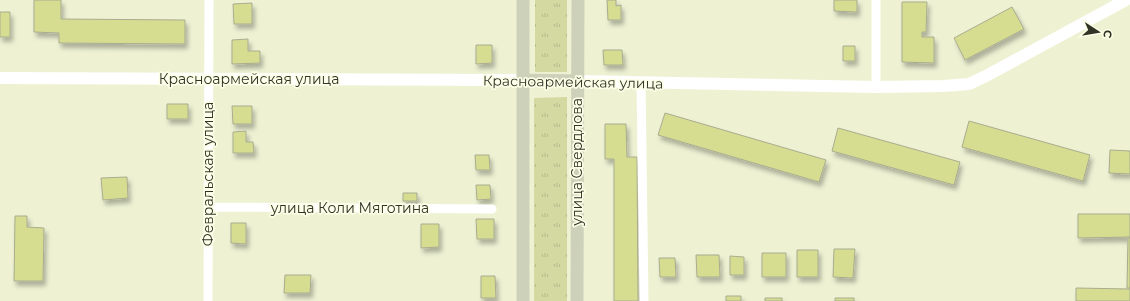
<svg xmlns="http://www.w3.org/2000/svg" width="1130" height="301" font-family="Montserrat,sans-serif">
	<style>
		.grass { fill: url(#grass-tufts) }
		.building { fill: #d6dd91; stroke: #a9ac8f; filter: url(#shadow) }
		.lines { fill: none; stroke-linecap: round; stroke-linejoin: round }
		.minor { stroke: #fff; stroke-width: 9 }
		.tertiary { stroke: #fff; stroke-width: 12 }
		.secondary { stroke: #ced1b9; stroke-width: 13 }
		.labels { text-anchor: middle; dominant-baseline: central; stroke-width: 3.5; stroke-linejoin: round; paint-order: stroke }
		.street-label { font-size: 14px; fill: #313327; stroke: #fcffe6 }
	</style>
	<defs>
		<pattern id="grass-tufts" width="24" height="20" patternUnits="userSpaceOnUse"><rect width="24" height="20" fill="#d3d9a1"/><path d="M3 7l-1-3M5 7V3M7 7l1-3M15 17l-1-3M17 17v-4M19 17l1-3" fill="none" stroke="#b6bb8b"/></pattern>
		<filter id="shadow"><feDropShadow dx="2.5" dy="4.5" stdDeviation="2" flood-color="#0004"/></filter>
	</defs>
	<rect width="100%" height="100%" fill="#eef2d3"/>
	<path class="grass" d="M535,0H567V72H535Z
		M567,97V301H534V98Z"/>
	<path class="building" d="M34,0H61V19L185,20V44L59,43V33L34,32Z
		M607,0H616V6L621,5V20H608Z
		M834,0H857V12L834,11Z
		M902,2H927L926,32H922V37H934V63L902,62Z
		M252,3V24H234L233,4Z
		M1012,7L1024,29L965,60L954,38Z
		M0,12H10V37H0Z
		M248,39V51H260V63L232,64V40Z
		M476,45H492V63L476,64Z
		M843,46H855V61H843Z
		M603,50H622L623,65H604Z
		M167,104H188V119H167Z
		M232,106H252V124H233Z
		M665,113L826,160L819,182L658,135Z
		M969,121L1090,155L1083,181L962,147Z
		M605,124H626L627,157H637L638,301H614V159H605Z
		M838,128L960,162L954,185L832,151Z
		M246,131V142H253L254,153H233V132Z
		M1110,150L1130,151V174L1109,173Z
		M475,155H489L490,170H476Z
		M127,177L128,198L103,200L101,178Z
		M476,185H490L491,199L477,200Z
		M403,193H417V201H403Z
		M1078,214H1130V237L1078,238Z
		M15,216H27V227L44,228L43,281H14Z
		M476,219H494V239H477Z
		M231,223H246V244L231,243Z
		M421,224H439V247L421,248Z
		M1128,238H1130V288H1127Z
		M834,249H855L853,278L833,277Z
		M797,250H818V277H797Z
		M762,253H786V277H762Z
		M696,255H719L720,277H697Z
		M730,256L744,257V275H730Z
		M659,258H675L676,277H660Z
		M285,275H311L310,293H284Z
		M481,276H495L496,298H481Z
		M1076,288L1130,289V301H1076Z
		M726,296H741V301H726Z
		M765,298H782V301H765Z
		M835,298H854V301H835Z"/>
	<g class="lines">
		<path class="minor" d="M641,82L644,301
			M876,87V0
			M208,207L492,209
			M208,301L209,0"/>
		<path class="tertiary" d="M0,78L523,80
			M578,81L876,87L943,86L969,84L986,76L1126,0"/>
		<path class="secondary" d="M523,80L578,81
			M523,301V0
			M577,301L578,0"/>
	</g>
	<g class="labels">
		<g class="street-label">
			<text x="249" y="79">Красноармейская улица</text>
			<text transform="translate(573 82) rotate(1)">Красноармейская улица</text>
			<text transform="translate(577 162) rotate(-90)">улица Свердлова</text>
			<text transform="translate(208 174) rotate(-90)">Февральская улица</text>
			<text x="350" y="208">улица Коли Мяготина</text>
		</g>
	</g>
	<g transform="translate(1098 32) rotate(102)" stroke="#fcffe6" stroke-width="3" paint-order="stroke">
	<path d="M0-3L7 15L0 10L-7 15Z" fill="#313327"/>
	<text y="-6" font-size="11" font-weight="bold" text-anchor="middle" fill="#313327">С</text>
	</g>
</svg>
